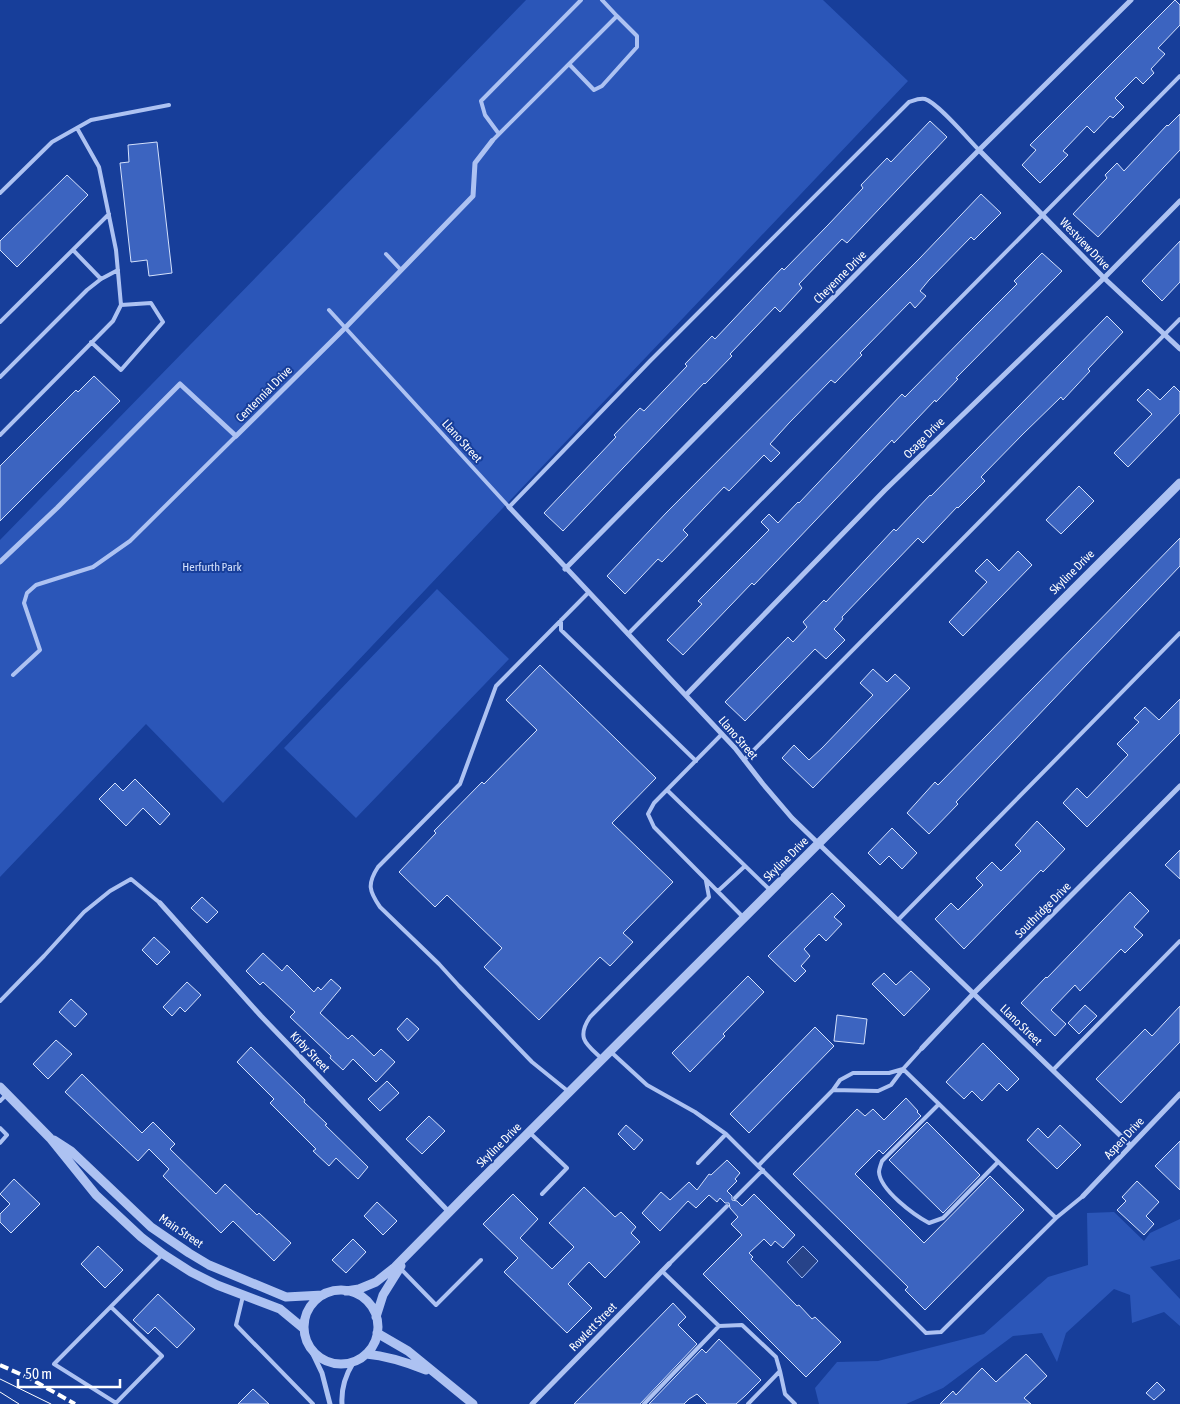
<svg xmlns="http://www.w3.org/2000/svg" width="1180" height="1404" font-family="'Asap Condensed',sans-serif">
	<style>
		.green { fill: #2b56b8 }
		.water { fill: #274389; stroke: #9fbbf4 }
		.building { fill: #3c64c0; stroke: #d4e1fc }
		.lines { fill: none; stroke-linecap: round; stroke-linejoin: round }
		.service { stroke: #adc2f2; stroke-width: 4 }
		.minor { stroke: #adc2f2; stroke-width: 5 }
		.tertiary { stroke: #adc2f2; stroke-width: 9 }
		.tram { stroke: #fff; stroke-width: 1 }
		.rail { stroke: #fff; stroke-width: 4; stroke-dasharray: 9 4; stroke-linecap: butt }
		.labels { text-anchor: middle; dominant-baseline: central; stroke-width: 4; stroke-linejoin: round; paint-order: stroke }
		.street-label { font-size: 12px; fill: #fff; stroke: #173e9a }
		.park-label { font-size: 12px; fill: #d4e1fc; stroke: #173e9a }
	</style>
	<rect width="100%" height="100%" fill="#173e9a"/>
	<path class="green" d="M526,0H823L908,81L223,803L146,724L0,877V540Z
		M437,589L509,659L356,818L284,748Z
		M1114,1212L1144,1241L1150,1233L1180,1219V1259L1150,1267L1180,1299V1326L1164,1312L1132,1323L1130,1295L1114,1289L1066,1333L1057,1362L1042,1333L1013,1336L943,1388L906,1404H819L815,1388L837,1362L878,1361L984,1334L1048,1277L1088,1265L1087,1213Z"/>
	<path class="water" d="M803,1246L818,1261L802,1278L787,1262Z"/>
	<path class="building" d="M1175,0L1180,5V25L1158,48L1165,54L1151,69L1154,73L1143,84L1136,77L1115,98L1124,107L1113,118L1110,116L1094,133L1087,126L1063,151L1068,155L1040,183L1022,165L1036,150L1030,145Z
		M1180,114V150L1098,237L1073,214L1107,178L1105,175L1117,163L1124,171L1167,125L1168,126Z
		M930,121L947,137L847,243L842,239L799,284L802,288L780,312L775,307L730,354L732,356L705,384L704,383L563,531L544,513L616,437L614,435L640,408L644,411L687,366L685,364L712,336L715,339L782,268L784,270L828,225L863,188L861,185L887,158L891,162Z
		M157,142L172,273L149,276L147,260L131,262L120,163L129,162L128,145Z
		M67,175L88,195L17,267L0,250V241Z
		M981,194L1001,213L974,240L971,237L929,280L920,291L926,296L915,308L910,302L860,353L862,355L835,383L831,380L789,423L770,444L780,453L771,462L764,455L729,491L724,487L683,530L688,535L662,562L658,559L625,594L607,576L666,513L920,258Z
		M1180,241V282L1162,301L1142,281Z
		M1042,253L1062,271L956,378L958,379L936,402L935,400L894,443L892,440L754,585L752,583L683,655L667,640L702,604L698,601L769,530L761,522L769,514L778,523L798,502L799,503L902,394L905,397L976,325L1017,284L1014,281Z
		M1107,316L1123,332L1088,369L1090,371L1063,400L1061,397L1023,434L981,477L985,481L958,508L957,507L923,543L918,538L842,617L843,619L834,629L845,640L826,659L815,649L745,721L725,702L788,637L793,642L807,627L803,622L824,600L826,602L894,529L896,531L930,495L931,496Z
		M94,376L120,401L0,521V466L76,390L78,392Z
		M1174,386L1180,392V413L1128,467L1114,453L1152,414L1137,400L1148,389L1160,400Z
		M1079,486L1094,501L1061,534L1046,520Z
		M1180,538V566L956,802L958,804L929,834L907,813L935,782L938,785Z
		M1018,551L1032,565L963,636L949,622L987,582L975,571L987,559L999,571Z
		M540,665L656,778L612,823L673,882L623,933L633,942L610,966L600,957L539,1020L484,967L502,948L447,895L435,907L399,872L436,833L434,831L482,782L484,784L537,730L506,700Z
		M873,669L887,682L895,674L910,688L813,788L782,758L794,745L809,760L822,748L873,695L860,683Z
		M1180,699V733L1087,827L1063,803L1077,788L1087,798L1128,755L1117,744L1139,722L1134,718L1145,707L1159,720Z
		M135,779L170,814L160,825L143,808L126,826L99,799L115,783L123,791Z
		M1037,821L1065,849L1043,872L1041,870L964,949L935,919L951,903L958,910L983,885L976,878L992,862L1001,871L1021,851L1015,845Z
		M892,828L917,853L902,869L889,856L880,865L868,853Z
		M1180,850V879L1165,865Z
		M1130,892L1149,911L1134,927L1143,935L1125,953L1121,949L1080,991L1075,985L1051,1010L1066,1024L1055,1036L1021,1003L1046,977L1047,978Z
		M832,893L845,906L834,917L842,924L826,941L819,934L804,949L810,956L801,966L806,971L795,982L768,956Z
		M202,897L218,912L207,923L191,908Z
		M154,937L170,952L157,965L142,950Z
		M263,953L282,971L287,965L314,992L318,987L321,990L331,979L341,988L320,1013L348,1039L352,1035L374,1056L381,1049L395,1062L376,1082L353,1059L343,1070L330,1058L331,1056L290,1017L295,1012L263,982L260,985L246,971Z
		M911,971L930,989L904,1016L872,984L884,973L896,985Z
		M748,976L764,992L723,1034L725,1036L690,1072L672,1053Z
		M187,982L201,995L185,1012L180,1007L172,1016L163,1007Z
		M71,999L87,1014L75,1027L59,1012Z
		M1085,1005L1097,1016L1079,1034L1068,1023Z
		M1180,1006V1042L1121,1103L1096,1079L1145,1029L1152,1036Z
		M837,1015L867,1019L864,1044L834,1041Z
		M407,1018L419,1029L408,1041L397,1029Z
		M815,1027L834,1046L749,1133L730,1114Z
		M56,1040L72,1054L48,1079L33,1064Z
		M983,1043L1019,1079L1007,1091L999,1083L982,1101L972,1091L964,1099L946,1082Z
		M251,1047L305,1100L304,1102L327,1124L325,1125L368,1167L358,1179L336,1158L329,1166L313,1151L316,1149L270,1103L274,1099L237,1062Z
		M82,1074L142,1133L153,1122L175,1144L170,1149L216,1194L225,1184L257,1215L259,1213L291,1243L274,1261L233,1221L221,1233L163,1176L169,1169L149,1149L138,1161L65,1092Z
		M387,1081L399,1093L380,1111L368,1099Z
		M906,1098L918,1111L917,1112L921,1116L883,1154L879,1150L855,1174L924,1243L990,1176L1024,1210L925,1310L905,1290L908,1287L793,1174L857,1109L865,1116L873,1109L884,1120Z
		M429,1116L445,1131L422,1154L406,1139Z
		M927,1122L980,1175L943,1213L889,1160Z
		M626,1125L643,1140L634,1150L618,1134Z
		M1060,1125L1081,1145L1057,1169L1027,1140L1038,1128L1048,1138Z
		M1180,1141V1190L1155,1166Z
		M727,1160L740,1173L735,1179L737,1181L727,1191L732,1196V1200L737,1201L742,1206L754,1194L795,1235L783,1248L775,1241L771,1246L764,1239L749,1253L753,1257L751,1259L797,1306L799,1305L812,1319L815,1317L841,1342L806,1377L703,1274L742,1235L731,1224L738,1217L730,1208L729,1203H725L720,1198L717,1202L709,1195L696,1208L688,1201L660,1231L642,1213L661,1192L670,1200L689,1182L697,1190L709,1174L711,1175Z
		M14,1179L40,1204L11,1233L0,1222V1214L10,1204L0,1194Z
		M1137,1181L1159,1202L1146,1216L1154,1224L1144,1235L1117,1210L1126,1201L1122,1197Z
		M584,1187L615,1217L621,1212L636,1227L631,1233L640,1242L605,1278L589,1262L568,1284L592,1308L567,1333L504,1272L518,1258L483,1224L513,1194L538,1219L520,1238L552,1269L574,1247L549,1223Z
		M377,1202L397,1221L383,1235L364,1216Z
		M353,1239L366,1252L346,1273L332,1260Z
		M98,1246L123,1270L105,1288L81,1264Z
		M158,1294L195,1329L177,1348L155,1327L148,1334L133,1320Z
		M673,1303L686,1317L678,1325L697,1344L640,1404H574Z
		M719,1339L761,1380L745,1396L736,1404H707L697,1394L689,1399L684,1404H649L702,1349L706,1353Z
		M1026,1354L1047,1376L1024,1398L1031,1404H940L953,1391L956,1395L982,1368L996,1382Z
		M1157,1382L1165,1390L1154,1400L1146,1393Z
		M253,1389L269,1404H238Z"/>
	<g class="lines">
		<path class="service" d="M569,64L594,90L602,86L637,47V36L617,16
			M499,134L485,115L481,101L581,0
			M492,141L617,16L602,0
			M0,193L52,142L91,120L169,105
			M73,250L101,279
			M386,254L401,270
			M329,310L509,507L650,361L909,102C915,100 919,98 925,99C938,103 968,139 979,150
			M0,322L109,214
			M91,342L121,370L163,322L151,303L121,305
			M0,377L87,290L101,279L118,270
			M0,435L113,321L121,305L116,250L99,167L77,128
			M561,620V630L696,761
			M628,634L1180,76
			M13,675L40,650L24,603L27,593L36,585L93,567L130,541L236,436
			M722,734L654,803L648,814L654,827L743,917
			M744,760L1180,319
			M667,790L771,891
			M718,891L745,866
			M898,920L1180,633
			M0,1001L44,956L84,912L110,891L131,879L160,903
			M611,1052L647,1085L695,1112L726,1134L926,1333L941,1332L1056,1218L903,1069L889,1073H853L840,1080L833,1090L759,1165
			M601,1058C586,1044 576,1038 590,1017L709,897L706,881
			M1053,1070L1180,941
			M833,1090L878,1091L891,1085L903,1069L922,1048
			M569,1092L532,1062L459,986L439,964L380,907C369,891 367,884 378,867L460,784L496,686L588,593
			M0,1101L7,1094
			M939,1104L882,1161C881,1164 879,1169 879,1172C880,1190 914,1215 929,1223L943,1218L998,1162
			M0,1128L7,1135L0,1143
			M529,1132L567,1168L542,1194
			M698,1163L726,1134
			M735,1198L763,1170
			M1056,1218L1083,1196
			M669,1264L727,1206
			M400,1268L436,1305L481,1260
			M243,1296L236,1325L313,1404
			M111,1307L162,1356L116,1403L54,1364L157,1260L163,1254
			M719,1326L742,1325L776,1357L780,1371
			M644,1404L719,1326L662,1271
			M748,1404L780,1371L785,1394L795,1404"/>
		<path class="minor" d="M979,150L1104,278L1180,349
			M509,507L735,748L763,784L792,818L1130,1145
			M0,562L57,508L180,384L236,436L346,327L473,196L475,163L492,141
			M565,569L979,150L1131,0
			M686,695L885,490L1104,278L1180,201
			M160,903L261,1016L449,1212
			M922,1048L974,993L1180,786
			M1083,1196L1180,1094
			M311,1350L322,1373L330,1404
			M342,1404C341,1388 345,1376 353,1363
			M532,1404L669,1264"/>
		<path class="tertiary" d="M0,1087L50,1138L96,1195L141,1237L163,1254L191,1272L217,1285L280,1309L303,1328
			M54,1140L71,1151L151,1227L189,1253L209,1265L286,1297L323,1295
			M304 1327a37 37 0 1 1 74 0a37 37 0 1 1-74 0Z
			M346,1291L359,1289L376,1282L395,1267L470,1191L1180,483
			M376,1317L383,1295L401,1266
			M377,1333L408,1351L473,1404
			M366,1354C388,1356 406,1362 426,1370"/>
		<path class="tram" d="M0,1379L51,1404
			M0,1392L19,1404"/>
		<path class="rail" d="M0,1365L29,1378L75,1404"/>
	</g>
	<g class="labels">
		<g class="street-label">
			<text transform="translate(1085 244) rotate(46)">Westview Drive</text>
			<text transform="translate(840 277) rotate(-45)">Cheyenne Drive</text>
			<text transform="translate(264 394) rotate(-45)">Centennial Drive</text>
			<text transform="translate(924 438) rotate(-45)">Osage Drive</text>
			<text transform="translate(462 441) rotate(48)">Llano Street</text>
			<text transform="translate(1072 572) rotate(-45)">Skyline Drive</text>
			<text transform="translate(738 738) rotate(49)">Llano Street</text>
			<text transform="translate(786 859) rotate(-45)">Skyline Drive</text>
			<text transform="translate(1043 910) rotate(-45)">Southridge Drive</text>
			<text transform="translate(1021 1025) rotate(44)">Llano Street</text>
			<text transform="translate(310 1052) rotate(46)">Kirby Street</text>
			<text transform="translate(1124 1138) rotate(-47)">Aspen Drive</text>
			<text transform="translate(499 1145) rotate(-45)">Skyline Drive</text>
			<text transform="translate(181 1231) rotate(34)">Main Street</text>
			<text transform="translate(593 1327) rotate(-46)">Rowlett Street</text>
		</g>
		<g class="park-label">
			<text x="212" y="567">Herfurth Park</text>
		</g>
	</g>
	<path d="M18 1379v8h102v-8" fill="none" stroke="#ffffff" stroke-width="2.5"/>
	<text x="25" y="1379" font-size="15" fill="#ffffff" stroke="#173e9a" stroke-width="4" paint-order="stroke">50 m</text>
</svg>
